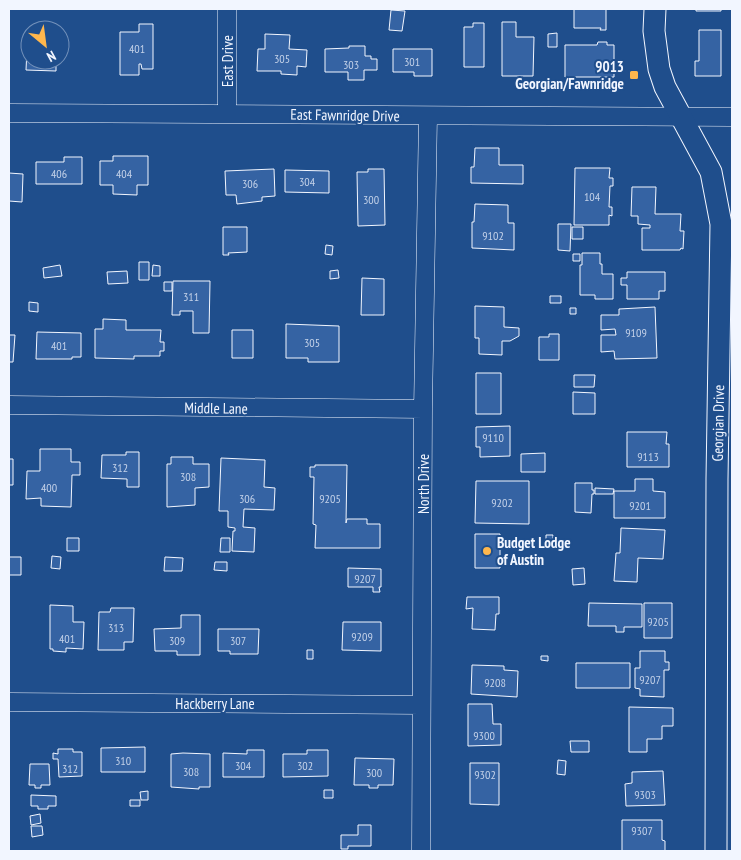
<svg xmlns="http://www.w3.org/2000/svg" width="741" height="860" font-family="'PT Sans Narrow',sans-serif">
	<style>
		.building { fill: #3563a3; stroke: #f2f6ff }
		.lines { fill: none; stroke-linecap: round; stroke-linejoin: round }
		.minor-casing { stroke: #f2f6ff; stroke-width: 19 }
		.tertiary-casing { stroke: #f2f6ff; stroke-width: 23 }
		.minor { stroke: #1f4e8c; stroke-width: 18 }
		.tertiary { stroke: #1f4e8c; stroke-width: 21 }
		.poi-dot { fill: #ffb74d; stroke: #1f4e8c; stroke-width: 2 }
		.labels { text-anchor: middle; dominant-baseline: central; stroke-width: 4; stroke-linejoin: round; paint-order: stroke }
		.number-label { font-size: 12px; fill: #c3d1e8 }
		.street-label { font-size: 15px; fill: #f2f6ff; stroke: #1f4e8c }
		.poi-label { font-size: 15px; font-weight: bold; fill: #f2f6ff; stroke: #1f4e8c; text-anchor: end }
	</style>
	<rect width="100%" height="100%" fill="#1f4e8c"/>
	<path class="building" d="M574,9H606V30H600L601,28H574Z
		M696,9H721V11H696Z
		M391,10L405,11L402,31L389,30Z
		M502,22H516V37H534L533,76H502Z
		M473,23H484V67H464V27H473Z
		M139,24H153V69H142L141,64H139V75H120V32H139Z
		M699,30H721V76H695V61H699Z
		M557,33V47H548V34Z
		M265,34L290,35L289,49L307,50L306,67L297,66V75L281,74V71H257L258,49H265Z
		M598,42H607V45H614V77H565V45H597Z
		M349,46H365V56H371V59H377V70H364V80H348V72H325V49L349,48Z
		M27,49H30V60H59L56,61V71L26,70Z
		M393,49H432V76H414V72H393Z
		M475,148H499V165H523V184L471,183V167H474Z
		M113,156H148V185H137V195L113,194V185H100V161H113Z
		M64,157H82V184H36V162H64Z
		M575,168H610L609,178H613V186H610L609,207H612V216L609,215V225H574Z
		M274,169L275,196L262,197V201L237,204L236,195H226L225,171Z
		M368,169H384L385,225L358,226L357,172H368Z
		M285,170L329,171V193L285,192Z
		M9,173L23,174L22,202L9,201Z
		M632,187H656L655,214H681L680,231H684L683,249L681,248L680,250H642V228H650V225L638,224V216H631Z
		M475,204L508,205V223H514V250L472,248V222H474Z
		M558,224H571L570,251L558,250Z
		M223,227H247V252L228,253L229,255H223Z
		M572,227H583V239H572Z
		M326,245L333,246L332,255L325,254Z
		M582,253H600V264H602V274H613V299H595V295H580V265H582Z
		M573,254H580V261H573Z
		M139,262H149V280H139Z
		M60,265L62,276L44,278L43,268Z
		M153,265L160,266V276H152Z
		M338,270L339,278L330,279V271Z
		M127,271L128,283L108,284L107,272Z
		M627,272H665V291H659V299H627V285H621V278H627Z
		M362,278L384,279V315H361Z
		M173,281H210L209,333H193V311H180V315H172Z
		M164,282H172V291H164Z
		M550,296H561V303H550Z
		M29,302L38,303V312L29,311Z
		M475,306L504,307V327L519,328V336L510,341H502V355L479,354V338H475Z
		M655,307L657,358L615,359L614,351L601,352V335H616L615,329L601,330V315H619V309Z
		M570,308H576V314H570Z
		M103,319L126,320V330H161L160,342H164V351H160V356H134V359L95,358V329H103Z
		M286,324L339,326V362H308V358H286Z
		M232,330H253V358H232Z
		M37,332L81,333V357H72V359H36Z
		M549,334H559V360H539V337H549Z
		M9,335H15L13,362H9Z
		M476,373H501V414H476Z
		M574,375H595L594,387H574Z
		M573,392L595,393V414H573Z
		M510,426V456L480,457V447H476V427Z
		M627,432H667L666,444H669V467H627Z
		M40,449H71V462H80V475H72L71,507L41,506V498L26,499L27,471H40Z
		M126,452H139V487H127V479L101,478L102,455H126Z
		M545,453V472H521V454Z
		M171,457H193V464H209V487L195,488V505L167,507V464H171Z
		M221,458L265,460L264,487L275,488L274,510L244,509L243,527L255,528L254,552L232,551L233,531H235V528L228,527V511H219Z
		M9,459H13V485H9Z
		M315,465H347L346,523L347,519H367V524H380V548H315L316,525L313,524L314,477H310V467H315Z
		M635,479H653V491L665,492V518H614V491H635Z
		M476,481H529V524L475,523Z
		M575,483H592V490H594V494H592L591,513L575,512Z
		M595,488L614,489L613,494H595Z
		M621,528L665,530L663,559L638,558L637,582L614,581L616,553H620Z
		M475,534H500V568H475Z
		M546,535H553V541H546Z
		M67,538H79V551H67Z
		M221,538H230V552H220Z
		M52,556L61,557L60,569L51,568Z
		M9,557H21V575H9Z
		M165,557L183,558L182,571H164Z
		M215,562H227V571L214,570Z
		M348,568L381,569V587H379L380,592H373V587H348Z
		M584,568L585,584L573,585L572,569Z
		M467,597H499V614H496L495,630L472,629L473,608L466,609Z
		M589,603L642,604V627H624V632H616V626H588Z
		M644,603H672V638H644Z
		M50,605L73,606V622H84L83,649L66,648V652L53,651V649H50Z
		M111,608H134L133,642H124V650H98L99,612H110Z
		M181,615H200V655H177V651H155L154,629L181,628Z
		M343,622H381V651L342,650Z
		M218,629H259L258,654H230V651H218Z
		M307,650H313V659H307Z
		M640,651H665V662H669V670H664V697L640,696V689L635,688V668H640Z
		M541,656H548V661L541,660Z
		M576,663H630V688H576Z
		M472,665L504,666V670L518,671L517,697L471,694Z
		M468,704H492L493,724H501V745L468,746Z
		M629,707L673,708V726H662V739H647V752H629Z
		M570,741H589V752H571Z
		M145,747V772H101V748Z
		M58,749H73V752H82V776L59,777L58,759H53V753L58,754Z
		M247,750H264V777H223V753L247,754Z
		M307,750H328V776L283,777V754H307Z
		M183,753L210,754V787H199V789L171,787V754Z
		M355,758L394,759L393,785H378V788H369V785H354Z
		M558,760L566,761L565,775L557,774Z
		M470,763H499V805L470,804Z
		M30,764H49L50,785H41V788H35V785H29Z
		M663,771L665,805L626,806L625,784L632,783V772Z
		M324,790H333V798H324Z
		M148,791V800H141L140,792Z
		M31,795L56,796V806H48V809H38V806H31Z
		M130,800H140V806H130Z
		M40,814L41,823L31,825L30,816Z
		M622,820H662V840L665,841V851H622Z
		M358,825H371V846H348V849H341V835H358Z
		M31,826H42L43,835L32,837Z"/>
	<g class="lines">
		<defs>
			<path id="minor" d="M227,9V113
				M9,113L732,117
				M9,405L423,409
				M9,702L421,705
				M421,851L423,409L428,116"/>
			<path id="tertiary" d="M655,9L654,31L659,69L665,87L711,172L721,224L717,479L716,851"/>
		</defs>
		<use href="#minor" class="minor-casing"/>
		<use href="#tertiary" class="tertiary-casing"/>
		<use href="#minor" class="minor"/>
		<use href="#tertiary" class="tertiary"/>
	</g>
	<g class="poi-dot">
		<rect x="629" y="70" width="10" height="10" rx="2.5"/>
		<circle cx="487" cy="551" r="5"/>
	</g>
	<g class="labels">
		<g class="number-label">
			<text x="137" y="48">401</text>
			<text x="282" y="58">305</text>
			<text x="412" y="61">301</text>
			<text x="351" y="64">303</text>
			<text x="59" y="173">406</text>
			<text x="124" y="173">404</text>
			<text x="307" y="181">304</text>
			<text x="250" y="183">306</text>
			<text x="592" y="196">104</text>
			<text x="371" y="199">300</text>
			<text x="493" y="235">9102</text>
			<text x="191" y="296">311</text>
			<text x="636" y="332">9109</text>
			<text x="312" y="342">305</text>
			<text x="59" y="345">401</text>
			<text x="493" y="437">9110</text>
			<text x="648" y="456">9113</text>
			<text x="120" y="467">312</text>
			<text x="188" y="476">308</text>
			<text x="49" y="487">400</text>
			<text x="247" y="498">306</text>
			<text x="330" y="498">9205</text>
			<text x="502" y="502">9202</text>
			<text x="640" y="505">9201</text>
			<text x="365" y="578">9207</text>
			<text x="658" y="621">9205</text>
			<text x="116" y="627">313</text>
			<text x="362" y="636">9209</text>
			<text x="67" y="638">401</text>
			<text x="177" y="640">309</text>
			<text x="238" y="640">307</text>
			<text x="650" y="679">9207</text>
			<text x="495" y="682">9208</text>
			<text x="484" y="735">9300</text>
			<text x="123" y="760">310</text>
			<text x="243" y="765">304</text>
			<text x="305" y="765">302</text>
			<text x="70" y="768">312</text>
			<text x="191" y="771">308</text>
			<text x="374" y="772">300</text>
			<text x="485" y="774">9302</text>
			<text x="645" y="794">9303</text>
			<text x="642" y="830">9307</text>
		</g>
		<g class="street-label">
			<text transform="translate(227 61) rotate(-90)">East Drive</text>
			<text transform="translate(345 115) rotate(1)">East Fawnridge Drive</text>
			<text transform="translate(216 408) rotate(1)">Middle Lane</text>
			<text transform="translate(718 423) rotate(-89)">Georgian Drive</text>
			<text transform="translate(423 484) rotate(-90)">North Drive</text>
			<text x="215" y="703">Hackberry Lane</text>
		</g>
		<g class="poi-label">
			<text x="624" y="66">9013<tspan x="624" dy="17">Georgian/Fawnridge</tspan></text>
			<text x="497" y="542" text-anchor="start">Budget Lodge<tspan x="497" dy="17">of Austin</tspan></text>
		</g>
	</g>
	<rect width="741" height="860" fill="none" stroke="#f2f6ff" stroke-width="20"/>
	<g transform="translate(45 45) rotate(151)"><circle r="24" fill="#1f4e8c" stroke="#7391ba"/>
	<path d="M0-4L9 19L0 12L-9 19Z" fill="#ffb74d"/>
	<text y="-8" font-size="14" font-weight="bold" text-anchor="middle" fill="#f2f6ff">N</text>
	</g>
</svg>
